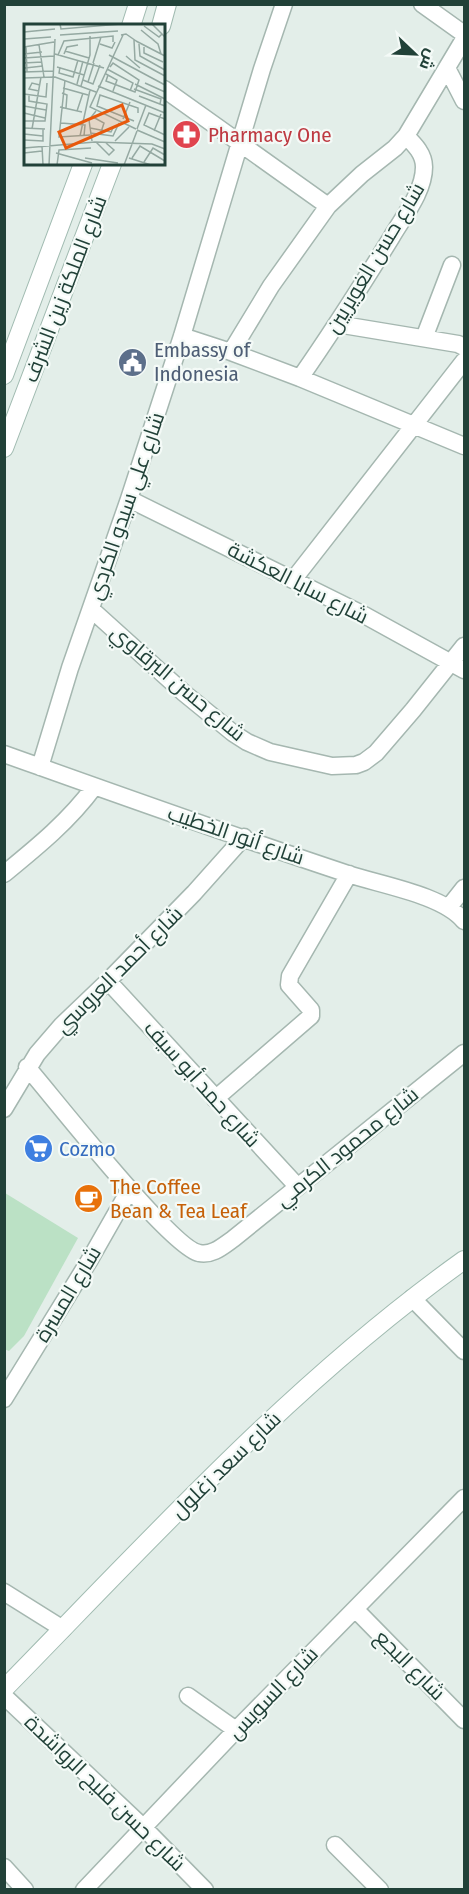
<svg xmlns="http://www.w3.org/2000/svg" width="469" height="1894" font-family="'Fira Sans Condensed',Cairo,sans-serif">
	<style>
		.green { fill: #bbe1c5 }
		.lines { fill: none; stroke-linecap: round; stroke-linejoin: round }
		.street-casing { stroke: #a5b7b0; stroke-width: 19 }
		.secondary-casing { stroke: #a1bbb1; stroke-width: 20 }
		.street { stroke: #fff; stroke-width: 16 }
		.secondary { stroke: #fff; stroke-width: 18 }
		.labels { text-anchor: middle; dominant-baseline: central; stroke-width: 4.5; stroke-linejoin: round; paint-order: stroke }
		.health-label { font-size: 21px; fill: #be3a42; stroke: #f4faf7; text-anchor: start }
		.street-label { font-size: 21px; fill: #214138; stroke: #f4faf7 }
		.service-label { font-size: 21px; fill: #4e5e75; stroke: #f4faf7; text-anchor: start }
		.shop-label { font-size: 21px; fill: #366cbe; stroke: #f4faf7; text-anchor: start }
		.food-label { font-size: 21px; fill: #c56008; stroke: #f4faf7; text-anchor: start }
		.inset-road { fill: none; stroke: #95a9a2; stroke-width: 1.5 }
		.view { fill: #e8590c; fill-opacity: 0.15; stroke: #e8590c; stroke-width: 3 }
		.inset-edge { fill: none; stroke: #214138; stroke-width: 3 }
	</style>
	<rect width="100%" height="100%" fill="#e3eee9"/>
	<path class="green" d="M5,1193L78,1238L24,1336L9,1351L4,1349Z"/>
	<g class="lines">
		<defs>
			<path id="street" d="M422,4L464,34
				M447,68L464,101
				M164,89L328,206
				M337,324L458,344L464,347
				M182,336L231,352L300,378L464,446
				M424,338L452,265
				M231,352L271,286L328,206L362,174L395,148L406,136L464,39
				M300,378C332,332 362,285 391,238C403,217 424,192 424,167C424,154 415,145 406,136
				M129,499L366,616L464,670
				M293,580L464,361
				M91,609L184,693L233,733L247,742L270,752L332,766L356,765L364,762L376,753L413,710L464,646
				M4,754C119,795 233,836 348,874C381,885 443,895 464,921
				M40,767L70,668L129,499L182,336L262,69L284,4
				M4,874C37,847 69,821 94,787
				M449,907L464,888
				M108,981L297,1186
				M27,1067C53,1097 171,1248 199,1253C212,1256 223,1246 233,1239L464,1053
				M215,1099L311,1016V1010L289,985L290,976L349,874
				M4,1109L37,1054L62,1025L108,981L194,893L244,837
				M412,1298L464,1351
				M4,1399L89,1261L130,1189
				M4,1592L63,1629
				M355,1609L464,1720
				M4,1696L144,1828L205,1890
				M188,1696L236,1730
				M335,1845L380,1890
				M4,1867L25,1890
				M84,1890L236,1730L464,1498"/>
			<path id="secondary" d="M131,26L138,4
				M161,26L167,4
				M4,375L83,164
				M4,448L112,164
				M4,1689C151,1539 293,1382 464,1260"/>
		</defs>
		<use href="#street" class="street-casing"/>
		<use href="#secondary" class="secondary-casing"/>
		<use href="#street" class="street"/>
		<use href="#secondary" class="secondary"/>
	</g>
	<defs>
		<symbol id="pharmacy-disc" viewBox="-11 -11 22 22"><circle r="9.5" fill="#e0444e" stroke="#f4faf7"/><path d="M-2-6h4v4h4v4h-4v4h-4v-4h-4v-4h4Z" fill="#fff"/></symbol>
		<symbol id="civic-disc" viewBox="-11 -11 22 22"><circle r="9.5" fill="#5c6f8a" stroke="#f4faf7"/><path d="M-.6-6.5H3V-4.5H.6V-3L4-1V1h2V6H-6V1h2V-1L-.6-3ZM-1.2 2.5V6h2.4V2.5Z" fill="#fff"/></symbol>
		<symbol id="supermarket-disc" viewBox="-11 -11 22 22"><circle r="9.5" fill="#3f7fe0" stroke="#f4faf7"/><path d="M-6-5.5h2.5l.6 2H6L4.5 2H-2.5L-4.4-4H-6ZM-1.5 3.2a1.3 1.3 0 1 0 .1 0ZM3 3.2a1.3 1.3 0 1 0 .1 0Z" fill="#fff"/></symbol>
		<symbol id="cafe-disc" viewBox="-11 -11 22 22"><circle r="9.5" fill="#e8710a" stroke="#f4faf7"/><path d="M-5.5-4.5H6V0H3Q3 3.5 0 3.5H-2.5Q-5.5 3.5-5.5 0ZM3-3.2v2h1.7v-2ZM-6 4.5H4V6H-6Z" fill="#fff"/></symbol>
	</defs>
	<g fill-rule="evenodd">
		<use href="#pharmacy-disc" x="170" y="118" width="33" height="33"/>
		<use href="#civic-disc" x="116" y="346" width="33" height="33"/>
		<use href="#supermarket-disc" x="22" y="1132" width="33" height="33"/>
		<use href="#cafe-disc" x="72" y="1182" width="33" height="33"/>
	</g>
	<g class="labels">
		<g class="health-label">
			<text x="208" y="135">Pharmacy One</text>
		</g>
		<g class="street-label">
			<text transform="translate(375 258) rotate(-59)">شارع حسن الغويريين</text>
			<text transform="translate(65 289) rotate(-69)">شارع الملكة زين الشرف</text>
			<text transform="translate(126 506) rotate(-71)">شارع علي سيدو الكردي</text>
			<text transform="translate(298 583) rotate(27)">شارع سابا العكشة</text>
			<text transform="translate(178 683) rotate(40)">شارع حسن البرقاوي</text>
			<text transform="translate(236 835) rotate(19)">شارع أنور الخطيب</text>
			<text transform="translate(119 970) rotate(-45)">شارع أحمد العروسي</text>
			<text transform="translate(202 1084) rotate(48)">شارع حمد أبو سيف</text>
			<text transform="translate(347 1147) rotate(-39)">شارع محمود الكرمي</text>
			<text transform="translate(68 1294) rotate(-59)">شارع المسرة</text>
			<text transform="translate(226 1465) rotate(-44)">شارع سعد زغلول</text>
			<text transform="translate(410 1665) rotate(45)">شارع البجع</text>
			<text transform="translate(273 1693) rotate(-46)">شارع السويس</text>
			<text transform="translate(105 1793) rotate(44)">شارع حسن فليح الرواشدة</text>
		</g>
		<g class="service-label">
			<text x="154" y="350">Embassy of<tspan x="154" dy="24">Indonesia</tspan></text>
		</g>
		<g class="shop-label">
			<text x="59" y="1149">Cozmo</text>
		</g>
		<g class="food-label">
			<text x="110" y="1187">The Coffee<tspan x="110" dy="24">Bean &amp; Tea Leaf</tspan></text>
		</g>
	</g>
	<g transform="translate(24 24)">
		<rect width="141" height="141" fill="#e3eee9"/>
		<path class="inset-road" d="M36,0L37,5L97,0M128,0L141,13M120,2L135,13L138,10M117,6L134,20L137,30M0,8L31,5M36,11L94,7M97,11L102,10L115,19M99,11L66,83L112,105M0,15L27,13M110,16L111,36L141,52M112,17L141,32M76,20L88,24L91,18M115,20L116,32L141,46M15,21L20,53M2,22L3,48M0,23L30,18M120,23V29L139,38M41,27L65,34M0,30L18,28M31,30L80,44M40,30L43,23L54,21M34,31L40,17L89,12V18M85,31L141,61M102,32L116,44M0,34L30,32M0,39L18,38M69,39L77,13M33,43L60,51M36,43L35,49L49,53L54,36M1,44L19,42M83,45L109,59L106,67M0,48L30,47M82,50L93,56L89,67M84,51L82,57L111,68L115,56L89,39L86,43M0,54L31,53L72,68M41,56L35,113L66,111M59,56L69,60L76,41M64,58L70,39M121,59L141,68M53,60L59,37M111,60L141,75M57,62L66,31V12M74,62L141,89M39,64L64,71M110,65L137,75L136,80M15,67L5,65L8,59L16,61M38,69L43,71L42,84M0,70L22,73L23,59M115,72L141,82M0,82L22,86M36,83L58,88M53,87L59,69M0,89L21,94M69,93L80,99L77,108M99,95L106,78M141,95L125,89L120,101L141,111M1,97H21L23,80L5,77V71M110,97L73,82L76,71L114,84V89M37,99L61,101L60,112M0,104L21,105M66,104L87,108L89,104M8,105L17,53M113,105L122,81M113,106L141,118M130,107L137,90M66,109L89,112L95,99M0,110L19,112M56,112L66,66M0,116L19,117V105M68,117L65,96L72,87M91,117L105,103M72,118L85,131L90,126L82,119M18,122L19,141M0,124L71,118L128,120L141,125M0,129L18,127M32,129L68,139M61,134L94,139M105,134L127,141M108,134L116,122L141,137M120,138L129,124L141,131M25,141L31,15M33,141L35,126L67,124M100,141L113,107"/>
		<path class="view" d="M98,81L104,97L42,124L35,108Z"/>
		<rect width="141" height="141" class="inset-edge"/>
	</g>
	<rect width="469" height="1894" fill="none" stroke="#214138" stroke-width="12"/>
	<g transform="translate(415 54) rotate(113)" stroke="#f4faf7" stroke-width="4.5" paint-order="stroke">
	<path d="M0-4.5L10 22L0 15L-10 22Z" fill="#214138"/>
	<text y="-9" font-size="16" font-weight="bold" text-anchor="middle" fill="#214138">ش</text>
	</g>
</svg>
